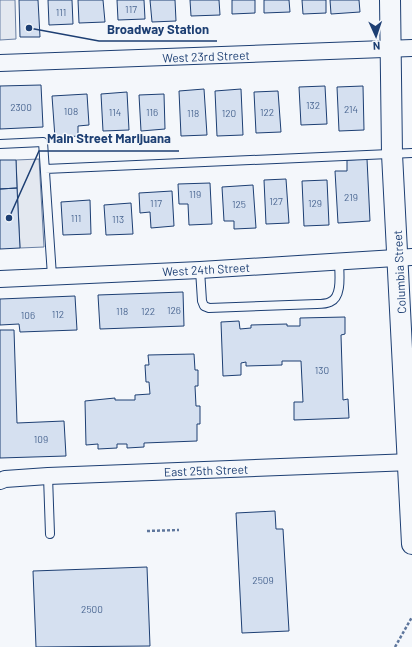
<svg xmlns="http://www.w3.org/2000/svg" width="412" height="647" font-family="Barlow,sans-serif">
	<style>
		.parking { fill: #e3e8f0; stroke: #687fa3 }
		.building { fill: #d5e0f0; stroke: #1d3f73 }
		.lines { fill: none; stroke-linecap: round; stroke-linejoin: round }
		.service-casing { stroke: #1d3f73; stroke-width: 10 }
		.minor-casing { stroke: #1d3f73; stroke-width: 18 }
		.tertiary-casing { stroke: #1d3f73; stroke-width: 22 }
		.path { stroke: #5e769c; stroke-width: 2.5; stroke-dasharray: 3 2; stroke-linecap: butt }
		.service { stroke: #f4f7fb; stroke-width: 8 }
		.minor { stroke: #f4f7fb; stroke-width: 16 }
		.tertiary { stroke: #f4f7fb; stroke-width: 20 }
		.labels { text-anchor: middle; dominant-baseline: central; stroke-width: 3; stroke-linejoin: round; paint-order: stroke }
		.number-label { font-size: 10px; fill: #4b6792 }
		.street-label { font-size: 12px; fill: #1d3f73; stroke: #f4f7fb }
		.leader { fill: none; stroke: #1d3f73; stroke-width: 1.5 }
		.callout-dot { fill: #1d3f73; stroke: #f4f7fb; stroke-width: 1.5 }
		.callout-label { font-size: 13px; text-anchor: middle; font-weight: bold; fill: #1d3f73; stroke: #f4f7fb; stroke-width: 3; stroke-linejoin: round; paint-order: stroke }
	</style>
	<rect width="100%" height="100%" fill="#f4f7fb"/>
	<path class="parking" d="M0,0H15L16,39L0,40Z
		M39,159L44,247L20,248L16,160Z"/>
	<path class="building" d="M19,0H38L40,37H20Z
		M48,0H72L73,24L49,25Z
		M78,0H103L105,22L79,23Z
		M117,0H144L145,19L118,20Z
		M150,0H175L176,21L152,22Z
		M190,0H219L220,15L191,16Z
		M232,0H255V13L232,14Z
		M264,0H289L290,12L264,13Z
		M302,0H326V13L303,14Z
		M330,0H359L360,12L331,14Z
		M41,85L43,127L0,129V86Z
		M325,86L327,124L301,125L299,87Z
		M363,86L364,130L339,131L337,87Z
		M204,89L207,135L181,136L179,91Z
		M241,89L243,135L217,136L215,91Z
		M278,91L281,132L256,133L254,92Z
		M127,92L129,130L103,131L101,94Z
		M87,94L89,125L78,126V136L55,138L52,96Z
		M164,94L165,129L141,131L139,95Z
		M367,159L370,221L338,223L335,171H347V160Z
		M0,160H16L17,188L0,189Z
		M286,179L289,223L266,224L264,180Z
		M327,180L329,225L304,226L302,181Z
		M210,183L212,224L189,225L188,204H179L178,184Z
		M253,185L256,228L234,229V221H224L222,187Z
		M17,188L20,248L0,249V189Z
		M172,191L174,226L151,228L150,212L140,213L139,193Z
		M90,200L91,234L63,235L61,202Z
		M131,203L133,234L106,235L104,205Z
		M183,292L184,326L100,329L98,295Z
		M75,296L77,330L20,332L19,324L0,325V299Z
		M345,317V334L341,335L343,400L348,399L349,418L294,420V402H303L301,361H282V365L246,366V362L241,363V375L223,376L221,322L239,321L240,329L251,328V325L287,324V326H300V318Z
		M0,330H14L17,423L64,421L66,456L0,458Z
		M194,354L195,370H198V386H195L196,406H200V424H197V441L144,443V447L127,448V444H117V448L98,449V444L86,445L85,401L115,398V400H135V395L150,394L149,382H146L145,365H149L148,355Z
		M275,511L276,529H283L289,631L242,633L236,513Z
		M147,567L150,646L36,647L33,571Z"/>
	<g class="lines">
		<defs>
			<path id="service" d="M0,144L43,142L52,276
				M45,169L412,153
				M200,270L202,301L204,306L209,308L317,304C321,304 326,304 330,302C343,297 339,272 339,261
				M48,476L50,534"/>
			<path id="minor" d="M0,63L412,48
				M0,279L200,270L412,257
				M0,481L5,479L48,476L412,462"/>
			<path id="tertiary" d="M390,0L392,154L412,544"/>
		</defs>
		<use href="#service" class="service-casing"/>
		<use href="#minor" class="minor-casing"/>
		<use href="#tertiary" class="tertiary-casing"/>
		<path class="path" d="M147,531L179,530
			M395,647L412,617"/>
		<use href="#service" class="service"/>
		<use href="#minor" class="minor"/>
		<use href="#tertiary" class="tertiary"/>
	</g>
	<g class="labels">
		<g class="number-label">
			<text x="131" y="9">117</text>
			<text x="61" y="12">111</text>
			<text x="313" y="105">132</text>
			<text x="21" y="107">2300</text>
			<text x="351" y="109">214</text>
			<text x="71" y="111">108</text>
			<text x="115" y="112">114</text>
			<text x="152" y="112">116</text>
			<text x="267" y="112">122</text>
			<text x="193" y="113">118</text>
			<text x="229" y="113">120</text>
			<text x="195" y="194">119</text>
			<text x="351" y="197">219</text>
			<text x="276" y="201">127</text>
			<text x="156" y="203">117</text>
			<text x="315" y="203">129</text>
			<text x="239" y="204">125</text>
			<text x="76" y="218">111</text>
			<text x="118" y="219">113</text>
			<text x="174" y="310">126</text>
			<text x="122" y="311">118</text>
			<text x="148" y="311">122</text>
			<text x="58" y="314">112</text>
			<text x="28" y="315">106</text>
			<text x="322" y="370">130</text>
			<text x="41" y="439">109</text>
			<text x="263" y="580">2509</text>
			<text x="92" y="609">2500</text>
		</g>
		<g class="street-label">
			<text transform="translate(206 56) rotate(-2)">West 23rd Street</text>
			<text transform="translate(206 269) rotate(-3)">West 24th Street</text>
			<text transform="translate(399 272) rotate(-93)">Columbia Street</text>
			<text transform="translate(206 470) rotate(-2)">East 25th Street</text>
		</g>
	</g>
	<path class="leader" d="M29 28L99 41H217M9 218L39 151H179"/>
	<g class="callout-dot">
		<circle cx="29" cy="28" r="4"/>
		<circle cx="9" cy="218" r="4"/>
	</g>
	<g class="callout-label">
		<text x="158" y="34">Broadway Station</text>
		<text x="109" y="143">Main Street Marijuana</text>
	</g>
	<g transform="translate(376 36) rotate(177)" stroke="#f4f7fb" stroke-width="3" paint-order="stroke">
	<path d="M0-3L7 15L0 10L-7 15Z" fill="#1d3f73"/>
	<text y="-6" font-size="11" font-weight="bold" text-anchor="middle" fill="#1d3f73">N</text>
	</g>
</svg>
